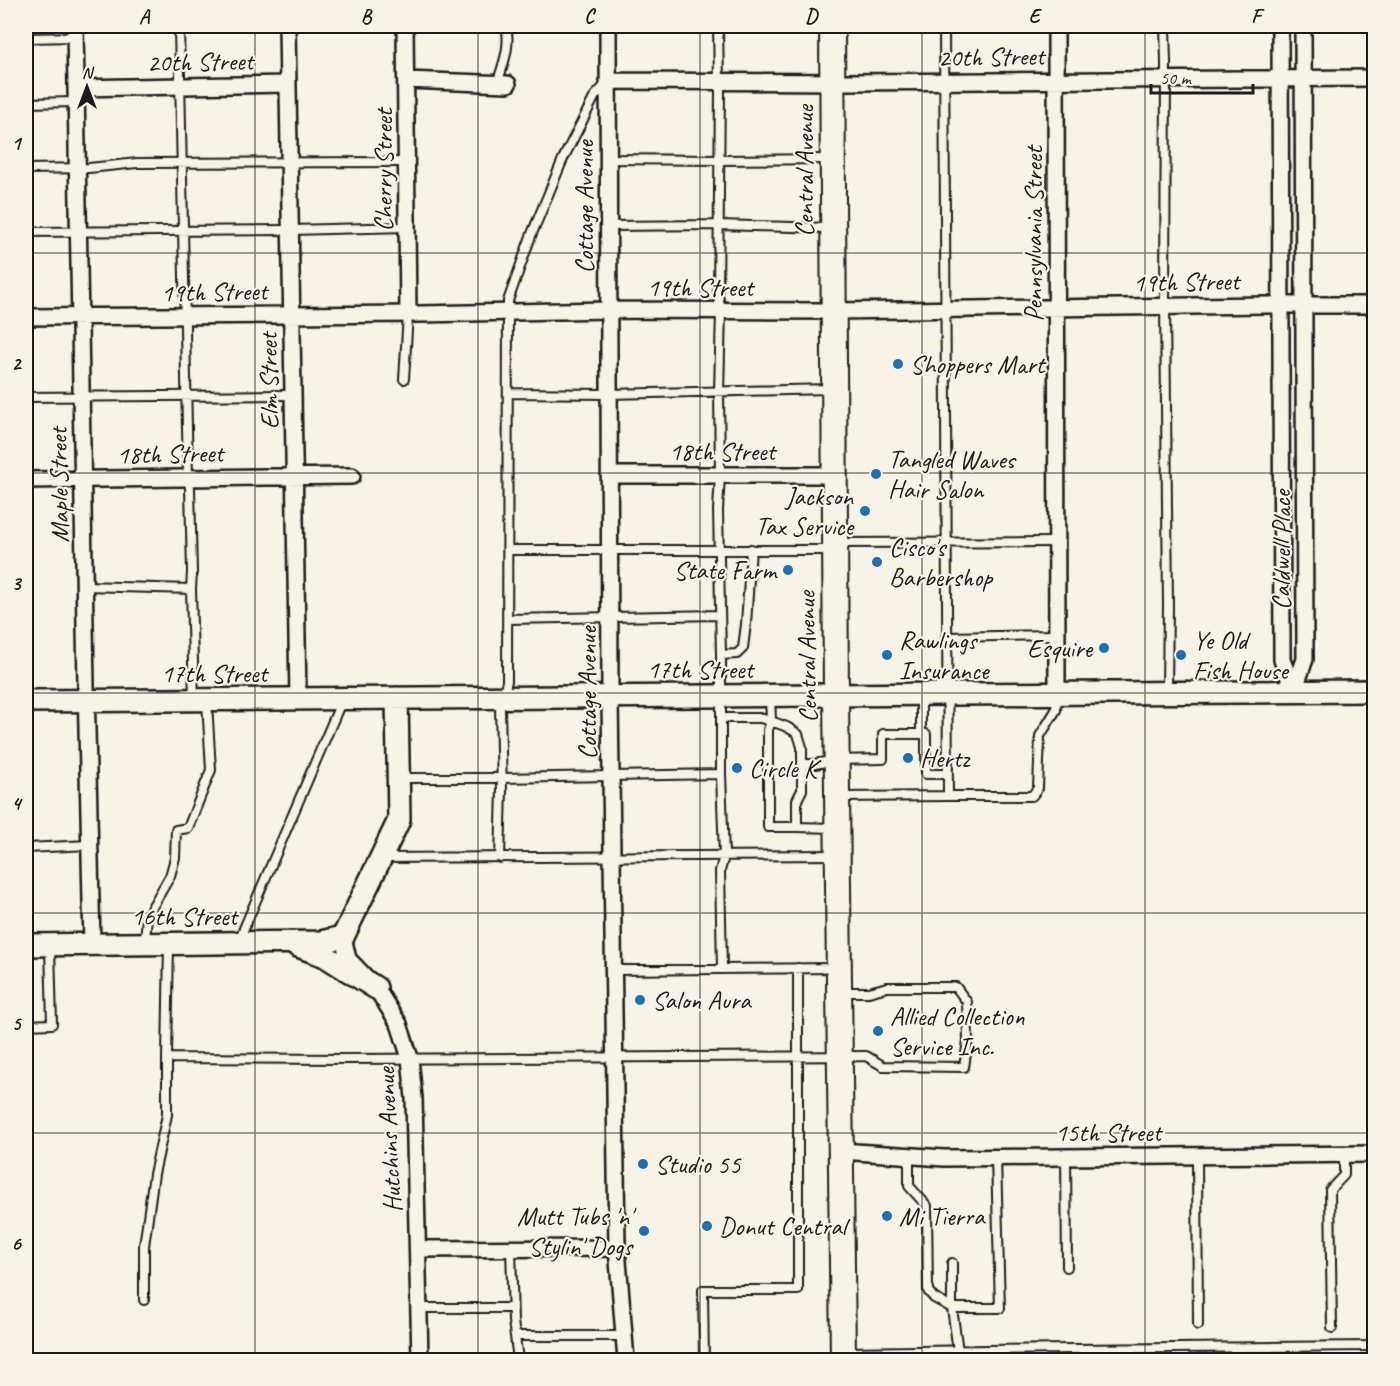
<svg xmlns="http://www.w3.org/2000/svg" width="1400" height="1386" font-family="Caveat,sans-serif">
	<style>
		.lines { fill: none; stroke-linecap: round; stroke-linejoin: round }
		.lane-casing { stroke: #1c1c1c; stroke-width: 12 }
		.street-casing { stroke: #1c1c1c; stroke-width: 20 }
		.secondary-casing { stroke: #1c1c1c; stroke-width: 26 }
		.primary-casing { stroke: #1c1c1c; stroke-width: 28 }
		.lane { stroke: #f7f3e8; stroke-width: 8 }
		.street { stroke: #f7f3e8; stroke-width: 15 }
		.secondary { stroke: #f7f3e8; stroke-width: 21 }
		.primary { stroke: #f7f3e8; stroke-width: 24 }
		.grid { fill: none; stroke: #1c1c1c; stroke-width: 1.5; stroke-opacity: 0.55 }
		.poi-dot { fill: #1f6fb2; stroke: #f7f3e8; stroke-width: 2 }
		.labels { text-anchor: middle; dominant-baseline: central; stroke-width: 4.5; stroke-linejoin: round; paint-order: stroke }
		.street-label { font-size: 26px; fill: #1c1c1c; stroke: #f7f3e8 }
		.poi-label { font-size: 26px; fill: #1c1c1c; stroke: #f7f3e8; text-anchor: start }
		.neatline { fill: none; stroke: #1c1c1c; stroke-width: 2 }
		.grid-label { font-size: 20px; text-anchor: middle; font-weight: bold; fill: #1c1c1c }
	</style>
	<rect width="100%" height="100%" fill="#f7f3e8"/>
	<filter id="ink" filterUnits="userSpaceOnUse"><feTurbulence type="fractalNoise" baseFrequency=".0167" numOctaves="2"/><feDisplacementMap in="SourceGraphic" scale="12" xChannelSelector="R" yChannelSelector="G"/><feConvolveMatrix kernelMatrix="1 2 1 2 8 2 1 2 1" color-interpolation-filters="sRGB"/></filter>
	<g filter="url(#ink)">
		<g class="lines">
			<defs>
				<path id="lane" d="M179,26L188,478L190,488L192,572L191,589L194,699
					M718,26L719,82L720,91L718,294L721,311L719,392L720,475L718,510L721,655V774L724,856L720,871L722,968
					M1165,26L1166,62L1165,306L1168,605L1167,690
					M26,38L75,37
					M497,84C503,65 511,46 506,26
					M26,103L76,102
					M608,159L719,160L829,159
					M26,169L89,168L137,163L407,162
					M608,226L719,225L831,228
					M26,232L291,230L407,227
					M404,379L408,314
					M508,393L608,394L831,389
					M26,397L294,395
					M839,543L1057,542
					M508,550H833
					M84,586L191,589
					M508,619L720,615
					M946,637L1057,635
					M721,655L737,654L743,648L746,624L751,549
					M770,696L771,721L787,727L798,734L802,747V764
					M721,718H760L771,721L768,730V827H797
					M921,734H926V774H948
					M399,778H501L721,774
					M948,796H1032L1038,788L1040,736L1056,710L1057,696
					M841,797L948,796L944,26
					M835,828L797,827V800L802,790V764H815L836,760L883,759V734H921V696
					M26,848L90,845
					M383,858L836,855
					M500,858L502,791L500,708L507,681L508,301L531,236L563,159L595,96L607,83
					M239,940L342,700
					M145,942L147,916L170,876L175,858L176,830L188,828L211,770L207,702
					M169,945L167,1058L348,1059L866,1056L883,1066L964,1067L968,1041L967,1002L956,987H887L869,992H843
					M614,970L837,968
					M26,1025L52,1024L50,947
					M909,1155V1186L927,1206L928,1291L934,1298L952,1308L958,1351
					M1197,1156L1198,1325
					M1066,1157L1067,1267
					M511,1248L513,1321L518,1360
					M952,1263V1308H1000L996,1157
					M144,1300V1246L154,1174L167,1115V1058
					M419,1308H512
					M1332,1328L1330,1190L1344,1175V1154
					M515,1336H624
					M845,1352L1072,1349L1374,1346
					M704,1360L703,1290H798V968"/>
				<path id="street" d="M75,26L86,685L92,944
					M287,26L298,699
					M405,26L408,314
					M608,26L610,696L617,1248L626,1360
					M1056,26L1057,694
					M1280,26L1282,660L1294,691
					M406,80L508,84
					M608,81L847,82L1374,78
					M76,88L288,84
					M26,317L421,314L608,310L833,311L1266,305H1374
					M609,475H834
					M26,480L352,476
					M1294,691L1305,659L1303,26
					M343,937L348,959L376,988L399,1024L410,1058L414,1098L420,1360
					M841,1151L944,1158L1374,1154
					M418,1249L617,1248"/>
				<path id="secondary" d="M26,701L1374,691
					M26,945L321,942L343,937L399,820L397,698
					M298,946L325,956L376,988"/>
				<path id="primary" d="M832,26L836,695L843,1360"/>
			</defs>
			<use href="#lane" class="lane-casing"/>
			<use href="#street" class="street-casing"/>
			<use href="#secondary" class="secondary-casing"/>
			<use href="#primary" class="primary-casing"/>
			<use href="#lane" class="lane"/>
			<use href="#street" class="street"/>
			<use href="#secondary" class="secondary"/>
			<use href="#primary" class="primary"/>
		</g>
	</g>
	<path class="grid" d="M255,26V1360M478,26V1360M700,26V1360M922,26V1360M1145,26V1360M26,253H1374M26,473H1374M26,693H1374M26,913H1374M26,1133H1374"/>
	<g class="poi-dot">
		<circle cx="898" cy="364" r="6"/>
		<circle cx="876" cy="474" r="6"/>
		<circle cx="865" cy="511" r="6"/>
		<circle cx="877" cy="562" r="6"/>
		<circle cx="788" cy="570" r="6"/>
		<circle cx="1104" cy="648" r="6"/>
		<circle cx="887" cy="655" r="6"/>
		<circle cx="1181" cy="655" r="6"/>
		<circle cx="908" cy="758" r="6"/>
		<circle cx="737" cy="768" r="6"/>
		<circle cx="640" cy="1000" r="6"/>
		<circle cx="878" cy="1031" r="6"/>
		<circle cx="643" cy="1164" r="6"/>
		<circle cx="887" cy="1216" r="6"/>
		<circle cx="707" cy="1226" r="6"/>
		<circle cx="644" cy="1231" r="6"/>
	</g>
	<g class="labels">
		<g class="street-label">
			<text transform="translate(991 57) rotate(-1)">20th Street</text>
			<text transform="translate(200 62) rotate(-1)">20th Street</text>
			<text transform="translate(383 170) rotate(-90)">Cherry Street</text>
			<text transform="translate(804 171) rotate(-90)">Central Avenue</text>
			<text transform="translate(584 207) rotate(-90)">Cottage Avenue</text>
			<text transform="translate(1033 234) rotate(-90)">Pennsylvania Street</text>
			<text transform="translate(1186 282) rotate(-1)">19th Street</text>
			<text x="700" y="287">19th Street</text>
			<text transform="translate(214 292) rotate(-1)">19th Street</text>
			<text transform="translate(269 381) rotate(-91)">Elm Street</text>
			<text x="722" y="451">18th Street</text>
			<text transform="translate(170 454) rotate(-1)">18th Street</text>
			<text transform="translate(59 485) rotate(-91)">Maple Street</text>
			<text transform="translate(1281 550) rotate(-90)">Caldwell Place</text>
			<text transform="translate(807 657) rotate(-91)">Central Avenue</text>
			<text x="700" y="669">17th Street</text>
			<text x="214" y="673">17th Street</text>
			<text transform="translate(587 693) rotate(-90)">Cottage Avenue</text>
			<text x="184" y="916">16th Street</text>
			<text x="1108" y="1132">15th Street</text>
			<text transform="translate(389 1140) rotate(-93)">Hutchins Avenue</text>
		</g>
		<g class="poi-label">
			<text x="910" y="364">Shoppers Mart</text>
			<text x="888" y="459">Tangled Waves<tspan x="888" dy="30">Hair Salon</tspan></text>
			<text x="853" y="496" text-anchor="end">Jackson<tspan x="853" dy="30">Tax Service</tspan></text>
			<text x="889" y="547">Cisco's<tspan x="889" dy="30">Barbershop</tspan></text>
			<text x="776" y="570" text-anchor="end">State Farm</text>
			<text x="899" y="640">Rawlings<tspan x="899" dy="30">Insurance</tspan></text>
			<text x="1193" y="640">Ye Old<tspan x="1193" dy="30">Fish House</tspan></text>
			<text x="1092" y="648" text-anchor="end">Esquire</text>
			<text x="920" y="758">Hertz</text>
			<text x="749" y="768">Circle K</text>
			<text x="652" y="1000">Salon Aura</text>
			<text x="890" y="1016">Allied Collection<tspan x="890" dy="30">Service Inc.</tspan></text>
			<text x="655" y="1164">Studio 55</text>
			<text x="632" y="1216" text-anchor="end">Mutt Tubs 'n'<tspan x="632" dy="30">Stylin' Dogs</tspan></text>
			<text x="899" y="1216">Mi Tierra</text>
			<text x="719" y="1226">Donut Central</text>
		</g>
	</g>
	<rect width="1400" height="1386" fill="none" stroke="#f7f3e8" stroke-width="66"/>
	<g transform="translate(87 87)" stroke="#f7f3e8" stroke-width="4.5" paint-order="stroke">
	<path d="M0-4.5L10 22L0 15L-10 22Z" fill="#1c1c1c"/>
	<text y="-9" font-size="16" font-weight="bold" text-anchor="middle" fill="#1c1c1c">N</text>
	</g>
	<path d="M1151 84v9h102v-9" fill="none" stroke="#1c1c1c" stroke-width="3"/>
	<text x="1160" y="84" font-size="18" fill="#1c1c1c" stroke="#f7f3e8" stroke-width="4.5" paint-order="stroke">50 m</text>
	<rect x="33" y="33" width="1334" height="1320" class="neatline"/>
	<g class="grid-label">
		<text x="144" y="23">A</text>
		<text x="366" y="23">B</text>
		<text x="589" y="23">C</text>
		<text x="811" y="23">D</text>
		<text x="1034" y="23">E</text>
		<text x="1256" y="23">F</text>
		<text x="16" y="150">1</text>
		<text x="16" y="370">2</text>
		<text x="16" y="590">3</text>
		<text x="16" y="810">4</text>
		<text x="16" y="1030">5</text>
		<text x="16" y="1250">6</text>
	</g>
</svg>
